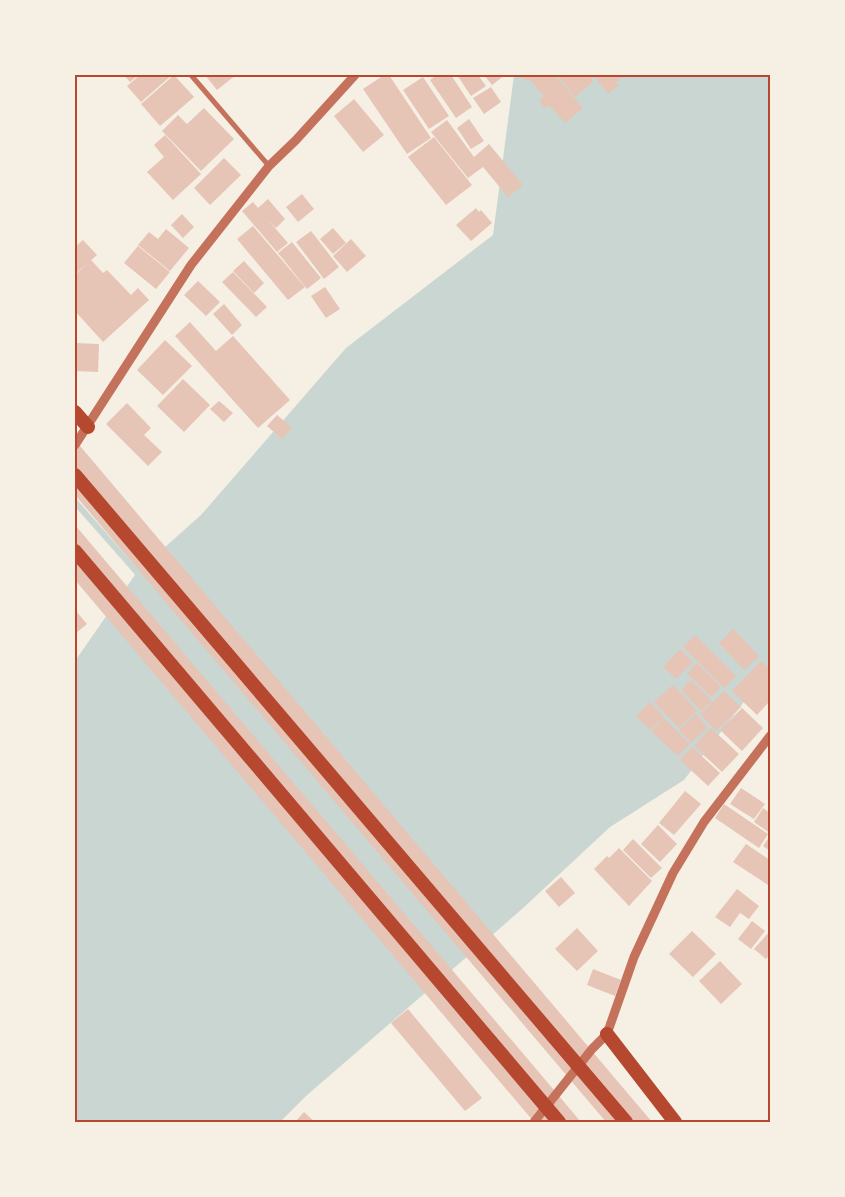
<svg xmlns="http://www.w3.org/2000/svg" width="845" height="1197" font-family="'Exo 2',sans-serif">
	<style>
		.water { fill: #c9d6d2 }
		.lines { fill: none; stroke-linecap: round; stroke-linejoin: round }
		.stream { stroke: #c9d6d2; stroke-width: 6 }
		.building { fill: #e6c5b7 }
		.minor { stroke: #c5725c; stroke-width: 5 }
		.tertiary { stroke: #c5725c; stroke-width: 9 }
		.trunk { stroke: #b5482f; stroke-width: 14 }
		.neatline { fill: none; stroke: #b5482f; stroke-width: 2 }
	</style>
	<rect width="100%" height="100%" fill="#f6efe4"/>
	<path class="water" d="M514,75H770V668L684,780L610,827L522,909L306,1096L280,1122H75V661L137,572L201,515L346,348L493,235Z"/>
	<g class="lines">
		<path class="stream" d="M75,502L142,578"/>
	</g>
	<path class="building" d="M124,75H138L130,82Z
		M140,75H172L141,102L127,86Z
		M174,75L194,97L160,126L141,104Z
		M205,75H236L217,90Z
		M384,75H389L431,138L407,154L363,89Z
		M437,75H451L472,107L456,118L430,80Z
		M457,75H478L486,86L471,96Z
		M484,75H505L492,85Z
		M522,75H555L583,108L565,123L549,105L545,109L539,101L544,96L529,79L526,81L521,76Z
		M557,75H591L593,77L591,79L593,82L575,97Z
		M593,75H625L616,82L619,85L608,94Z
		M423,77L449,116L429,129L403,90Z
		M491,87L501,102L484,114L473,98Z
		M354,99L384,135L363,152L334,116Z
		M204,108L234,139L201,171L162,131L178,115L187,124Z
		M469,119L484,141L471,149L457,128Z
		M447,120L474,157L489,144L523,185L508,197L483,167L468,178L431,132Z
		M165,135L201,174L173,200L147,172L164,157L154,145Z
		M434,137L472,185L446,205L408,157Z
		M224,158L241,175L210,205L194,188Z
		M302,194L314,209L298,222L286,207Z
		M268,199L285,219L276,228L269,221L288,243L277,252L242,211L253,202L258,208Z
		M476,208L479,212L481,210L492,223L471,241L456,225Z
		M182,214L194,227L183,238L171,225Z
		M253,226L305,287L288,300L237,239Z
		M333,228L346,243L333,254L320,239Z
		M166,229L189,248L170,271L138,245L149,232L158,239Z
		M311,231L339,267L324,279L296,242Z
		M351,239L366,256L347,272L333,256Z
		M83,240L97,255L75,274V247Z
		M292,242L321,278L307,289L278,253Z
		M138,246L170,272L156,289L124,263Z
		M91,260L103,273L107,270L131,295L138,288L149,300L103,342L75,311V275Z
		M244,261L264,283L254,293L233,271Z
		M233,272L267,307L256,317L222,282Z
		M198,281L220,302L206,316L184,295Z
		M325,287L340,309L326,318L311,296Z
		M224,304L242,325L232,335L213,314Z
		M190,322L216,351L233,336L290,400L258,428L175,336Z
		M165,340L192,366L163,395L137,370Z
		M75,343L99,344L98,372L75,371Z
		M183,379L210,405L184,432L157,406Z
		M219,401L233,413L224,422L210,409Z
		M127,403L151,428L144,435L162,452L148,466L106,424Z
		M277,415L292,428L282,439L267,426Z
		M75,440L652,1122H606L75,495Z
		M75,525L581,1122H534L75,580Z
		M75,610L87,624L75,634Z
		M733,629L759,656L744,670L719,643Z
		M695,635L736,676L724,688L683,647Z
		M680,649L693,662L676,679L663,667Z
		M761,661L770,669V701L757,715L732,691Z
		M697,663L721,687L711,697L687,673Z
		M691,680L712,701L701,711L681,690Z
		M673,685L697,711L679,728L654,702Z
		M724,691L741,707L716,731L700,714Z
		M650,702L664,717L650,730L636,716Z
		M742,708L763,728L742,751L720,730Z
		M696,714L708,728L691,743L679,730Z
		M664,718L690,744L678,756L651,731Z
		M711,728L739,754L722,772L694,746Z
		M692,747L720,773L708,786L680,760Z
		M741,788L765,804L754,819L730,804Z
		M685,791L701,804L674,835L659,823Z
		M724,804L768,834L759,848L715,818Z
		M763,808L770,813V833L754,822Z
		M658,825L677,844L660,862L641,844Z
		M770,836V851L763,846Z
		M633,839L662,868L651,878L623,850Z
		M746,844L770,860V882L768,885L733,862Z
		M619,848L652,881L629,906L594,869L607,856L609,858Z
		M561,877L575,893L559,907L545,891Z
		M737,889L759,906L749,919L740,913L730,927L715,917Z
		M752,921L765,931L751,949L738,939Z
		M577,928L598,951L577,971L555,949Z
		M692,931L716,954L693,977L669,954Z
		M770,931V955L766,959L754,949Z
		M720,961L742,984L721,1004L699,981Z
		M593,969L621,980L615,996L587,985Z
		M408,1009L482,1098L465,1111L391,1023Z
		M304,1112L315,1122H295Z"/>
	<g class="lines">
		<path class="minor" d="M191,75L269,166"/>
		<path class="tertiary" d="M75,445L191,265L269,166L296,140L355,75
			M534,1122L592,1049L607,1034L634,957L673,873L704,822L770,736"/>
		<path class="trunk" d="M75,412L88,427
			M75,475L626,1122
			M75,551L559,1122
			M607,1034L675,1122"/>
	</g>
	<rect width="845" height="1197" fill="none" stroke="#f6efe4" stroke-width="152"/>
	<rect x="76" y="76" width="693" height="1045" class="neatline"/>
</svg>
